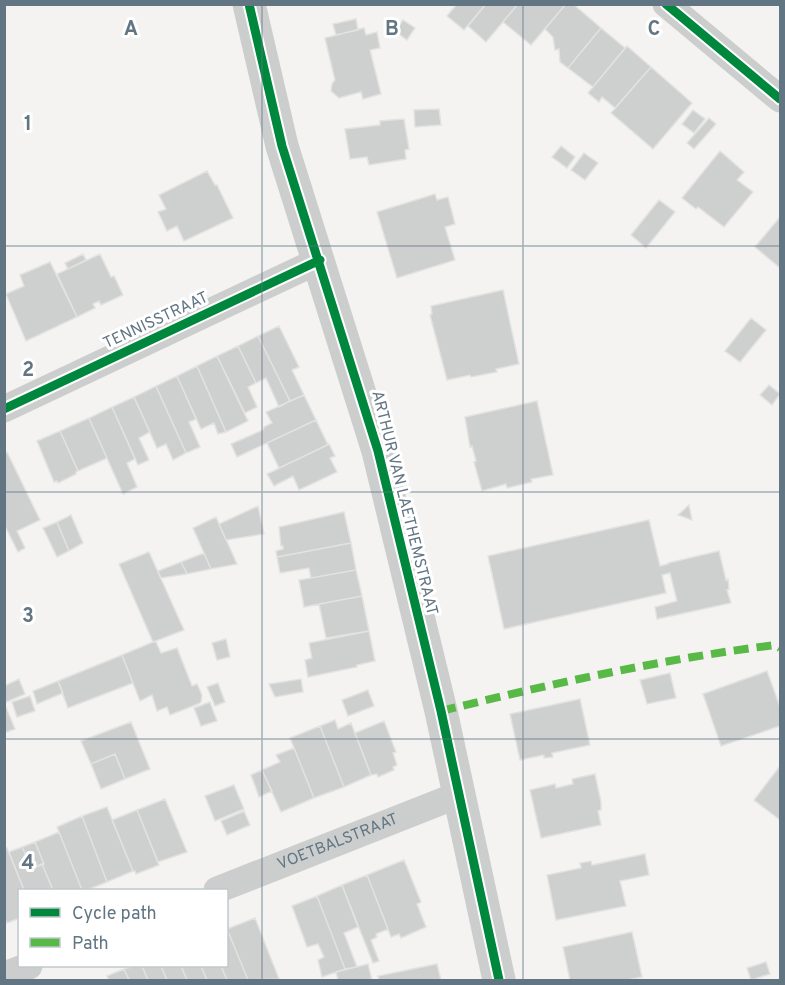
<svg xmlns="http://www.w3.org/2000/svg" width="785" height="985" font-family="Overpass,sans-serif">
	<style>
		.building { fill: #cecfcf; stroke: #e2e2e1; stroke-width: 1.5 }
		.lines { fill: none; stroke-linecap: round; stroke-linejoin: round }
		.minor { stroke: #cccece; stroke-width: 27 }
		.tertiary { stroke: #cccece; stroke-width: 33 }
		.quiet { stroke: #58b947; stroke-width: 8; stroke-dasharray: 15 8; stroke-linecap: butt }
		.cycleway-casing { stroke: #fff; stroke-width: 13 }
		.cycleway { stroke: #00873e; stroke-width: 9 }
		.grid { fill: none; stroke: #617583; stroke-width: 1.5; stroke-opacity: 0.55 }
		.labels { text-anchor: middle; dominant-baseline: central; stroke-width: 6; stroke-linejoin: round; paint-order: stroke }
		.street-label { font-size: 16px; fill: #617583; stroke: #fff }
		.grid-label { font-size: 20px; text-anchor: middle; font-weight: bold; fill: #617583; stroke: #fff; stroke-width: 6; stroke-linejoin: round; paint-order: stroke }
	</style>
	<rect width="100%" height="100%" fill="#f4f3f1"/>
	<path class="building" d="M457,4H486L464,30L447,16Z
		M486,4H518L486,42L468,26Z
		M518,4H566L531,45L503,22Z
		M566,4H573L601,28L568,68L560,62L559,49L555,50L553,37L545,29Z
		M356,19L358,30L336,35L333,24Z
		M403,20L415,28L407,40L395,31Z
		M364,28L366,35L377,32L380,48L370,50L381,94L363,99L361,92L339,98L331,91L332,84L335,80L325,38Z
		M601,28L625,48L593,87L568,68Z
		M627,46L651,67L615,108L602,97L599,102L588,93Z
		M651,67L692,103L653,149L611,113Z
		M439,109L441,125L415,127L414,110Z
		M693,110L705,119L694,133L682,124Z
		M709,118L716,124L694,149L687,143Z
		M404,119L409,149L405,150L406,159L369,165L367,157L350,159L345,129L380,125V121Z
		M561,146L575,157L567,168L552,157Z
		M720,151L744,172L737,180L753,192L724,227L698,207L696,209L682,198Z
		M584,153L598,163L585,180L571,170Z
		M207,171L215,185H217L233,218L184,241L177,226L167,231L158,212L166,209L159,195Z
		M435,194L437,200L448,197L455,224L445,227L455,260L397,278L377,212Z
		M659,200L675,212L646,248L631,235Z
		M780,217V268L755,247Z
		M83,254L86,260L68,269L65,263Z
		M100,254L111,277L114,276L123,295L101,305L99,301L93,304L95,308L77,317L57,274Z
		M50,262L77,317L26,341L6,294L24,286L20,275Z
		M503,290L519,364L496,369L497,372L471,377L470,375L447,380L430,315L432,314L431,306Z
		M751,318L766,330L740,362L725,351Z
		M279,326L299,367L292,370L304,395L290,401L258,336Z
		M258,336L290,401L279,407L266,378L256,383L238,346Z
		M238,346L256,383L248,387L257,407L245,413L217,356Z
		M217,356L248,421L226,432L197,366Z
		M197,366L226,432L218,434L214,423L201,429L177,376Z
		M177,376L196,419L189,422L200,447L186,453L156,386Z
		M769,385L780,394L772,405L760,395Z
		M156,386L186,453L173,460L166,444L157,448L134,397Z
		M304,395L316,420L237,457L231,444L263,430L264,427L272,423L266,412Z
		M134,397L150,432L139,438L149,460L138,465L112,407Z
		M537,401L553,475L531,479L532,482L507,488L506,484L482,491L474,462L476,461L472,446L470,447L465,417Z
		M112,407L135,459L127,463L137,487L123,494L89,418Z
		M89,418L107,458L78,471L60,431Z
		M316,420L328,445L279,468L267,443Z
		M60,431L78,471L76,472V474L58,483L57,481L54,482L37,441Z
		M329,444L335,456L330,458L337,472L299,490L293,476L274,486L267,474Z
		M7,452L40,520L17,531L25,548L18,552L4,524V454Z
		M689,505L692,520L678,515Z
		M258,506L264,534L226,540L219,524Z
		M344,512L351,543L277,557L276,551L283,549V546H281L279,527Z
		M71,515L83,543L69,551L57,522Z
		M216,517L237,564L211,569L193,528Z
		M649,520L660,566L668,564V563L719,551L726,580L728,579L729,589L727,590L731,603L657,619L655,607L677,601L670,573L662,575L666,593L504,629L488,556Z
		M57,522L69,551L57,557L43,528Z
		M351,543L356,570L311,578L309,568L280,573L277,557Z
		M149,552L184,630L153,642L119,564Z
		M204,553L211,569L187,574L181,562Z
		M181,562L187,574L161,578L158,571Z
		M356,570L362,596L304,607L299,580Z
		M362,596L369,631L326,638L319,604Z
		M369,631L375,661L357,665V667L308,677L305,660L312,658L309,643Z
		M226,639L230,657L217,660L212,643Z
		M153,642H156L161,653L177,648L192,686L197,684L202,695L201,702L198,704L170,715L167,707L157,711L152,695L140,701L122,655Z
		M122,655L133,683L68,708L58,681Z
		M767,671L780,707V726L721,746L703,694Z
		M670,673L676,698L647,704L640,680Z
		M19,679L25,694L4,703V686Z
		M301,679L303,692L275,697L269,684Z
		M58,681L63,693L37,704L33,691Z
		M218,683L225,702L215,706L207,687Z
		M368,690L374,706L348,716L342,700Z
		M30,696L35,711L17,717L12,702Z
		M580,699L590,745L552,753L553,757L544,758V755L520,760L510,714Z
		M210,702L217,721L201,726L194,708Z
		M6,707L15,729L4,733V708Z
		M335,720L338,729L351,723L371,775L344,787L320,726Z
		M384,721L396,752L393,753L397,765L393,767L394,770L378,777L377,774L371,775L355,733Z
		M131,722L150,769L125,779L115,754L91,764L81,741Z
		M320,726L344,787L314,798L290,738Z
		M294,748L314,798L281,812L262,770L280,762L276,755Z
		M115,754L125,779L101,789L91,764Z
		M780,766V820L754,800Z
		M262,770L272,791L259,797L251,775Z
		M595,774L601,802V810L598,811L601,825L541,838L530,790L555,784L556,788L573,784L572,779Z
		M234,785L244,809L215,821L205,796Z
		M165,799L187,852L158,862L137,810Z
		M107,807L133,871L107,882L82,816Z
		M137,810L159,865L136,874L135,871H133L112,820Z
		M244,811L250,825L227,835L221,821Z
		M82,816L107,882L87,890H82L57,827Z
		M59,832L82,890H53L42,864H44L35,842Z
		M35,842L44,864L32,868L22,847Z
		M22,847L32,868L42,864L53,890H24L9,852Z
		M7,848L24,890H20V918L7,923L4,918V849Z
		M645,854L649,875L620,881L626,906L556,920L547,875L581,868L580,863L591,861L592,865Z
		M404,860L421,902L417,904L426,927L401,938L399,934L391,937L367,875Z
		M367,875L388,929L376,934L377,937L371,940L379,961L373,963L342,885Z
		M342,885L358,927L344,933L357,967L345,969L317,896Z
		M317,896L345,969L322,977L318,960L324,957L318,944L307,947L292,906Z
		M255,918L279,979L248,980L227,929Z
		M227,929L248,980H227L221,966H226Z
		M632,932L642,977L627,980H570L563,947Z
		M766,962L770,974L751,980L747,968Z
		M368,964L372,980H338L336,972Z
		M437,964L441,980H379L378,976Z
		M134,966H142L148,980H129L124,969Z
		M142,966H161L167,980H148Z
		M161,966H181L187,980H167Z
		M181,966H201L207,980H187Z
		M201,966H221L227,980H207Z
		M124,969L129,980H109L107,976Z"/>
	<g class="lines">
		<g class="minor">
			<path d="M666,4L780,99"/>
			<path d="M4,409L320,260"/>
			<path id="s1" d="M217,890L458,795"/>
			<path d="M4,975L29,966"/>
		</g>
		<path class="tertiary" d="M249,4L282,146L378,451L441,711L499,980"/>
		<path class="quiet" d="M441,711C551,684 662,659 775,645L780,648"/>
		<defs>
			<path id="cycleway" d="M249,4L282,146L378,451L441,711L499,980
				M666,4L780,99
				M4,409L320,260"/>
		</defs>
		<use href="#cycleway" class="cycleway-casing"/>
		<use href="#cycleway" class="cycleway"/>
	</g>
	<path class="grid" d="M262,4V980M523,4V980M4,246H780M4,492H780M4,739H780"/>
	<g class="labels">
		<g class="street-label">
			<text transform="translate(156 321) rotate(-25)">TENNISSTRAAT</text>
			<text transform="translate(404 503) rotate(76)">ARTHUR VAN LAETHEMSTRAAT</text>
			<text stroke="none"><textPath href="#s1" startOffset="130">VOETBALSTRAAT</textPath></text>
		</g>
	</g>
	<g class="grid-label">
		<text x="131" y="35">A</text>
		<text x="392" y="35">B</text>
		<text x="654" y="35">C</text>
		<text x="28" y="130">1</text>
		<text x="28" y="376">2</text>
		<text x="28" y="622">3</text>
		<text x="28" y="869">4</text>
	</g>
	<rect width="785" height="985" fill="none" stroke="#617583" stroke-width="12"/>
	<rect x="18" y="889" width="210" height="78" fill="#ffffff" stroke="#c0c8cd" stroke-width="1.5"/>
	<rect x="30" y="908" width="30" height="9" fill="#00873e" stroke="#c0c8cd" stroke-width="1.5"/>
	<text x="72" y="919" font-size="18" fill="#617583">Cycle path</text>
	<rect x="30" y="938" width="30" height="9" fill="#58b947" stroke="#c0c8cd" stroke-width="1.5"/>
	<text x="72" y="949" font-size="18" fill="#617583">Path</text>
</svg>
